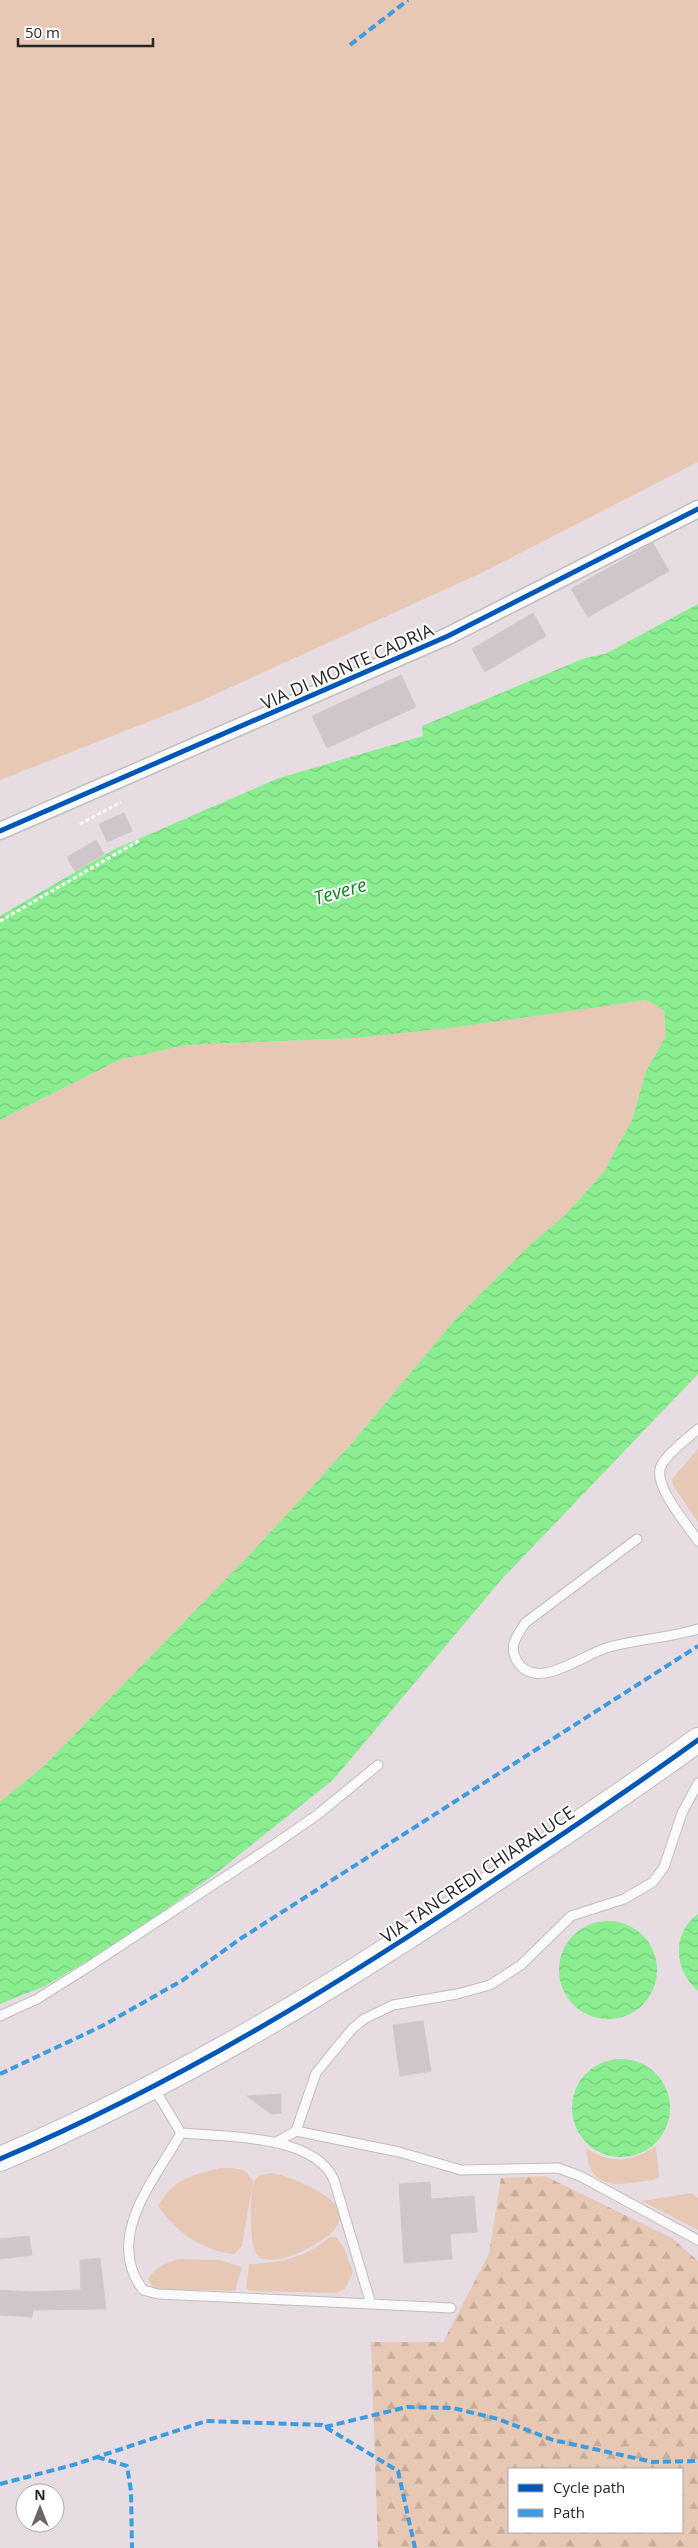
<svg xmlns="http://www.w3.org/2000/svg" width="698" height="2548" font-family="'Open Sans',sans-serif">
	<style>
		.grass { fill: #e6c8b4 }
		.forest { fill: url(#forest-firs); fill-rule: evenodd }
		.water { fill: url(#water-waves) }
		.building { fill: #cec6cb; stroke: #d1c8cd }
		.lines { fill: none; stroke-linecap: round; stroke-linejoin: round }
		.lane-casing { stroke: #bfbebf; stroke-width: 11 }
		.street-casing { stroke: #bfbebf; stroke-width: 19 }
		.secondary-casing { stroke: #bfbebf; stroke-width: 26 }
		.path { stroke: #fbfafb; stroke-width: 3; stroke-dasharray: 4 2.5; stroke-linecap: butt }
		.lane { stroke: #fbfafb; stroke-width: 9 }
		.street { stroke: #fbfafb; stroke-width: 16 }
		.secondary { stroke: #fbfafb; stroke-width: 24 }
		.quiet { stroke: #3d9ce0; stroke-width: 4; stroke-dasharray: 8 4; stroke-linecap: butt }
		.cycleway-casing { stroke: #fff; stroke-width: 8 }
		.cycleway { stroke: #0057b8; stroke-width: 5 }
		.labels { text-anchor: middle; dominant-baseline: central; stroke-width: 4; stroke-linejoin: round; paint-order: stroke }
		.street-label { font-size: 18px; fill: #272727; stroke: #fff }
		.water-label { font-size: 19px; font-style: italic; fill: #07881c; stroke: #fff }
	</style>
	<defs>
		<pattern id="forest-firs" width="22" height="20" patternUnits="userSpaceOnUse" patternTransform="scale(1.25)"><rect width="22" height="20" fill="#e6c8b4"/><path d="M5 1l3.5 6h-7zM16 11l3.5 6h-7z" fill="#c5ac9b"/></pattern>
		<pattern id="water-waves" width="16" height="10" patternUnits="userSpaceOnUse" patternTransform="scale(1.25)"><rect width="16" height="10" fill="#8aee91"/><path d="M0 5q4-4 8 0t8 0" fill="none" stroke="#77cc7d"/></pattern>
	</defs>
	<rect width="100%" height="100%" fill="#e6dce2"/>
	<path class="grass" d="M0,0H698V462L479,574L196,703L0,780Z
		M646,1000L664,1010L666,1036L646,1071L632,1120L603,1173L563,1217L532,1243L458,1316L352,1443L255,1549L44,1766L0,1802V1120L119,1060L186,1045L355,1038Z
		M698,1449V1522L673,1485L672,1479Z
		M656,2146L659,2177L653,2180C618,2184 590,2194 586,2148C610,2165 633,2162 656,2146Z
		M221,2168C236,2168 245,2167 253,2181L242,2246L234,2254C204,2252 174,2230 158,2206C173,2179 192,2175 221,2168Z
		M273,2173C299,2180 324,2191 343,2211C340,2217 339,2224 335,2229C324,2243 272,2271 257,2255C249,2248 250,2195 253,2184C254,2180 258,2177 260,2175Z
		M692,2193L698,2198V2230L642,2201Z
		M330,2237H336L343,2246L353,2272L345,2289L336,2293L250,2291L246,2288L249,2264C282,2263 304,2258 330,2237Z
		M179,2259L220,2260L242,2267L235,2291L154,2289L148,2279C154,2268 168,2262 179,2259Z"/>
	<path class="forest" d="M545,2176L672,2238L698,2261V2548H378L371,2342H443L489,2254L501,2178ZM509,2469H682V2532H509Z"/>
	<path class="water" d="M698,604V1374L501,1580L334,1779L219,1871L126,1938L45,1986L0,2004V1802L44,1766L255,1549L352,1443L458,1316L532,1243L563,1217L603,1173L632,1120L646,1071L666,1036L664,1010L646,1000L457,1027L355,1038L186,1045L119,1060L0,1120V916L113,850L279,778L423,736L422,726L585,658L605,654Z
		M698,1914V1991C674,1971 671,1933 698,1914Z
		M559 1970a49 49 0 1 1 98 0a49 49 0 1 1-98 0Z
		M572 2108a49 49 0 1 1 98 0a49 49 0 1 1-98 0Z"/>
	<path class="building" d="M653,543L669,571L588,617L571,589Z
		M533,613L546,636L485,672L472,649Z
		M401,675L416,707L327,748L312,716Z
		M124,813L132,831L107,842L99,824Z
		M96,840L104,854L75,871L67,857Z
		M423,2021L431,2071L400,2076L393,2025Z
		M281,2094V2113L271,2114L247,2096Z
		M430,2182L431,2199L474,2196L477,2232L450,2234L452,2259L404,2263L399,2184Z
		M29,2236L32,2255L0,2259V2239Z
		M100,2258L106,2309L33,2310L32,2317L0,2315V2290L29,2292L81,2290L80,2260Z"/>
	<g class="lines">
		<defs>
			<path id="lane" d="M698,1429C687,1439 670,1451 662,1464C650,1483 687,1524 698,1541
				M637,1539L525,1623C517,1636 508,1646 517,1661C536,1693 583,1654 609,1647C638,1639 669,1638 698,1629
				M0,2016L37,1999L88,1967L272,1846L317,1815L378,1765
				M154,2088L181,2133C156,2178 103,2237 143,2290L158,2294L371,2304L334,2180C314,2134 224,2137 181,2133
				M296,2131L399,2152L461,2170L558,2168L580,2176L698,2240
				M275,2143L296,2131L316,2073L352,2029L364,2019L393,2005L457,1994L490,1985L521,1965L571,1916L624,1899L653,1882L664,1867L682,1813L698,1783
				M371,2304L451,2308"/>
			<path id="street" d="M0,831L448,636L698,509"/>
			<path id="secondary" d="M0,2159C181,2082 346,1980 509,1870C572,1828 636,1785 698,1740"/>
		</defs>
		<use href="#lane" class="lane-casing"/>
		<use href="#street" class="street-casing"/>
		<use href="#secondary" class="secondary-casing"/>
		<path class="path" d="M80,824L121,802
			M0,921L140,840"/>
		<use href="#lane" class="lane"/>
		<use href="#street" class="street"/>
		<use href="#secondary" class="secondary"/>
		<path class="quiet" d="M350,45L408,0
			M0,2074L102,2026L183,1980L240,1939L698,1646
			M325,2427L407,2407L453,2408L498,2419L553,2440L653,2462L698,2461
			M97,2457L127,2466L131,2491L132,2548
			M0,2484L73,2465L206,2421L322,2425L398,2471L415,2548"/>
		<defs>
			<path id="cycleway" d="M0,831L448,636L698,509
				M0,2159C181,2082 346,1980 509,1870C572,1828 636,1785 698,1740"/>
		</defs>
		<use href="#cycleway" class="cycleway-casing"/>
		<use href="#cycleway" class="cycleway"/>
	</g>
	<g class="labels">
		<g class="street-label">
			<text transform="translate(347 666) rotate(-24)">VIA DI MONTE CADRIA</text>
			<text transform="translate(477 1874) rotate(-34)">VIA TANCREDI CHIARALUCE</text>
		</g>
		<g class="water-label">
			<text transform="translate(340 891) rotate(-16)">Tevere</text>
		</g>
	</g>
	<rect x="508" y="2468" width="175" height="65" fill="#ffffff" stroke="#a9a9a9"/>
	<rect x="518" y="2484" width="25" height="8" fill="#0057b8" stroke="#a9a9a9"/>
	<text x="553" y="2493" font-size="15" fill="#272727">Cycle path</text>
	<rect x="518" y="2509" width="25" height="8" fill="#3d9ce0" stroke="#a9a9a9"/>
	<text x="553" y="2518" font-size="15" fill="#272727">Path</text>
	<g transform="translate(40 2508)"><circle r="24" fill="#ffffff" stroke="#a9a9a9"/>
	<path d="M0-4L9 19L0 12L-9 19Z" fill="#6a6668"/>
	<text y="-8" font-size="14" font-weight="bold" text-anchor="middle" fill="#272727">N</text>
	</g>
	<path d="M18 38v8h135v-8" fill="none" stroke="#272727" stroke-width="2.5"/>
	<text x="25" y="38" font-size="15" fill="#272727" stroke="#ffffff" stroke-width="4" paint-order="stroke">50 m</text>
</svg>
